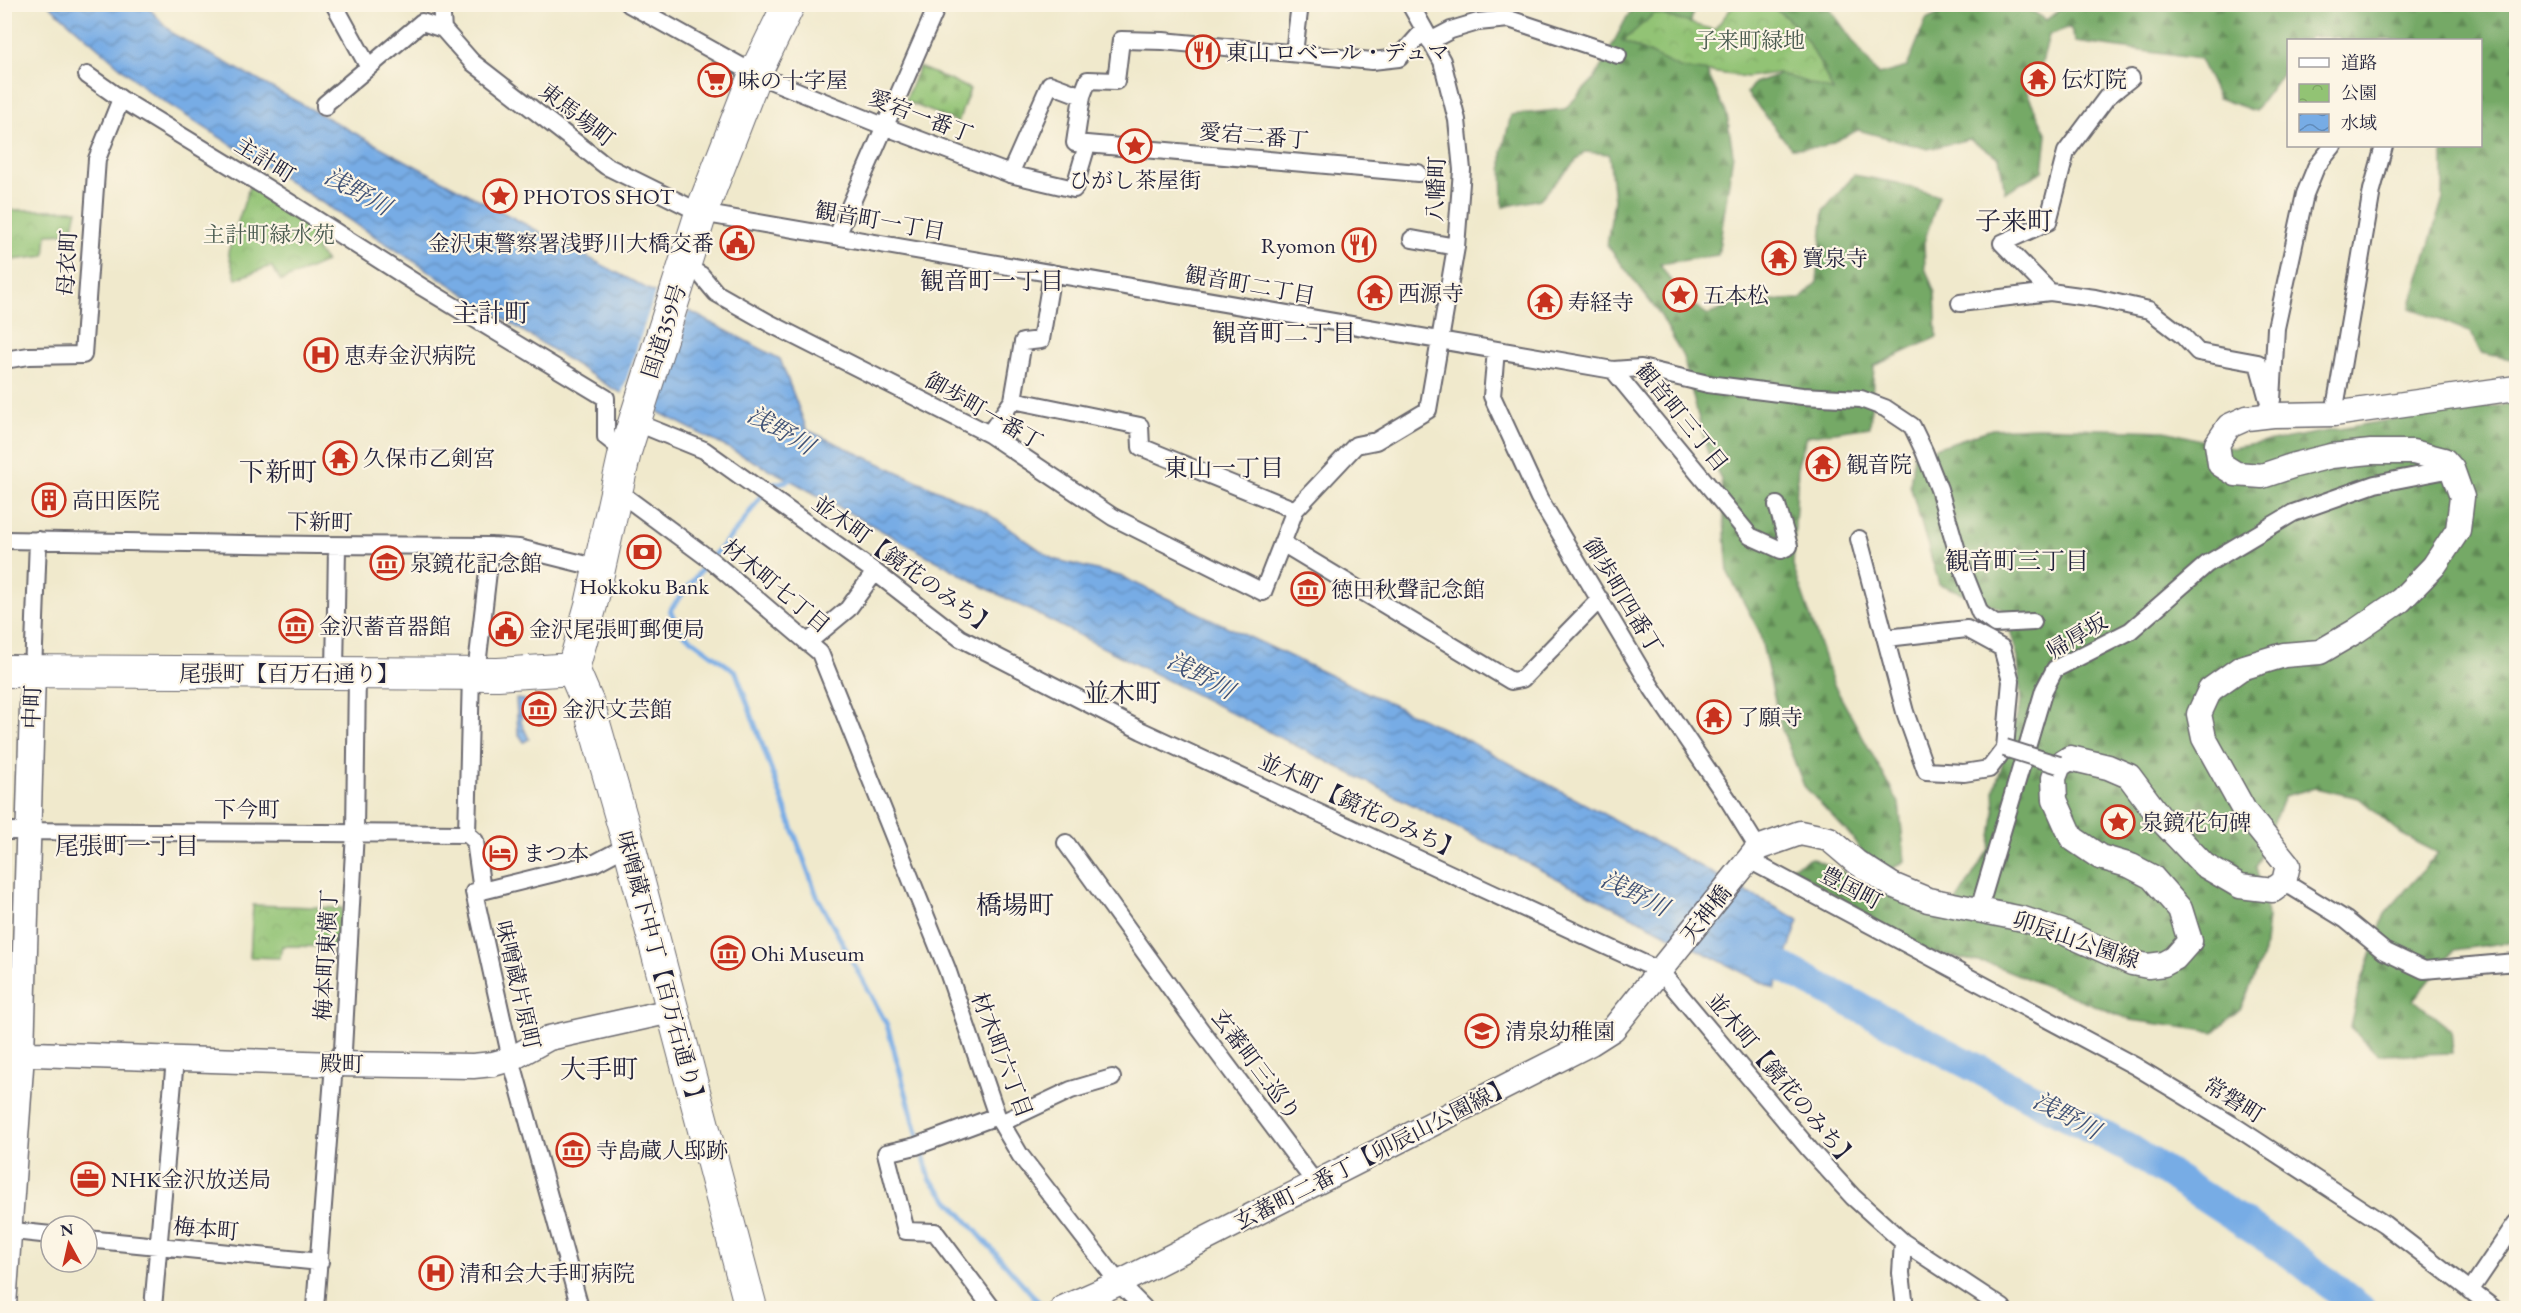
<svg xmlns="http://www.w3.org/2000/svg" width="2521" height="1313" font-family="'EB Garamond','Noto Serif JP',serif">
	<style>
		.forest { fill: url(#forest-firs); stroke: #4c6650; stroke-width: 1.5 }
		.cemetery { fill: url(#cemetery-stones); stroke: #5a7258; stroke-width: 1.5 }
		.park { fill: url(#park-crowns); stroke: #5a7258; stroke-width: 1.5 }
		.water { fill: url(#water-waves); stroke: #4c6790; stroke-width: 1.5 }
		.pier { fill: #f0e9cc }
		.lines { fill: none; stroke-linecap: round; stroke-linejoin: round }
		.stream { stroke: #77ace5; stroke-width: 5 }
		.river { stroke: #77ace5; stroke-width: 30 }
		.street-casing { stroke: #6a686e; stroke-width: 20 }
		.secondary-casing { stroke: #6a686e; stroke-width: 27 }
		.highway-casing { stroke: #6a686e; stroke-width: 34 }
		.street { stroke: #fff; stroke-width: 16 }
		.secondary { stroke: #fff; stroke-width: 24 }
		.highway { stroke: #fff; stroke-width: 32 }
		.street-bridge-casing { stroke: #6a686e; stroke-width: 20; stroke-linecap: butt }
		.street-bridge { stroke: #fff; stroke-width: 16 }
		.labels { text-anchor: middle; dominant-baseline: central; stroke-width: 4.5; stroke-linejoin: round; paint-order: stroke }
		.park-label { font-size: 22px; fill: #495a4f; stroke: #fcf5e5 }
		.poi-label { font-size: 22px; fill: #22223b; stroke: #fcf5e5; text-anchor: start }
		.street-label { font-size: 22px; fill: #22223b; stroke: #fcf5e5 }
		.water-label { font-size: 24px; font-style: italic; fill: #405276; stroke: #fcf5e5 }
		.neighbourhood-label { font-size: 24px; fill: #22223b; stroke: #fcf5e5 }
		.quarter-label { font-size: 26px; fill: #22223b; stroke: #fcf5e5 }
	</style>
	<defs>
		<pattern id="forest-firs" width="22" height="20" patternUnits="userSpaceOnUse" patternTransform="scale(1.5)"><rect width="22" height="20" fill="#75a966"/><path d="M5 1l3.5 6h-7zM16 11l3.5 6h-7z" fill="#608955"/></pattern>
		<pattern id="cemetery-stones" width="16" height="16" patternUnits="userSpaceOnUse" patternTransform="scale(1.5)"><rect width="16" height="16" fill="#92c374"/><path d="M2 7V4a2 2 0 0 1 4 0v3zM10 15v-3a2 2 0 0 1 4 0v3z" fill="#7ea765"/></pattern>
		<pattern id="park-crowns" width="20" height="18" patternUnits="userSpaceOnUse" patternTransform="scale(1.5)"><rect width="20" height="18" fill="#92c374"/><path d="M2 6a3 3 0 1 1 6 0M12 15a3 3 0 1 1 6 0" fill="none" stroke="#7ea765"/></pattern>
		<pattern id="water-waves" width="16" height="10" patternUnits="userSpaceOnUse" patternTransform="scale(1.5)"><rect width="16" height="10" fill="#77ace5"/><path d="M0 5q4-4 8 0t8 0" fill="none" stroke="#618cbb"/></pattern>
	</defs>
	<rect width="100%" height="100%" fill="#fcf5e5"/>
	<filter id="ink" filterUnits="userSpaceOnUse"><feTurbulence type="fractalNoise" baseFrequency=".0167" numOctaves="2"/><feDisplacementMap in="SourceGraphic" scale="12" xChannelSelector="R" yChannelSelector="G"/><feConvolveMatrix kernelMatrix="1 2 1 2 8 2 1 2 1" color-interpolation-filters="sRGB"/></filter>
	<filter id="wash" filterUnits="userSpaceOnUse"><feTurbulence type="fractalNoise" baseFrequency=".008" numOctaves="4" result="noise"/><feDisplacementMap in="SourceGraphic" scale="24" xChannelSelector="R" yChannelSelector="G"/><feGaussianBlur stdDeviation="1.35" result="paint"/><feColorMatrix in="noise" values="0 0 0 0 0 0 0 0 0 0 0 0 0 0 0 0 0 1.4 0 .05"/><feComposite in="paint" operator="in"/></filter>
	<g filter="url(#wash)">
		<rect width="100%" height="100%" fill="#f0e9cc"/>
		<path class="forest" d="M1637,4L1694,5L1689,33L1727,115L1733,154L1718,255L1660,264L1680,295L1708,315L1739,302L1801,299L1817,282L1824,210L1854,175L1897,183L1939,196L1924,242L1925,268L1935,293L1937,337L1874,366L1870,427L1807,436L1798,464L1793,566L1833,683L1899,803L1905,861L1879,877L1851,836L1804,786L1781,727L1759,631L1728,573L1721,479L1707,451L1683,357L1661,316L1607,245L1614,200L1609,154L1584,152L1540,199L1503,207L1502,152L1511,115L1565,109L1595,78L1627,17Z
			M2067,4L2516,5V360L2481,353L2470,332L2410,308L2443,198V146H2480V40H2341L2339,37H2310L2307,40H2288V66L2255,111L2218,98L2200,59L2076,42L2070,27L2049,35L2038,79L2022,82L2047,135L2043,171L2005,192L1999,157L1969,139L1928,149L1858,130L1823,147L1791,148L1747,93L1754,83L1792,70L1776,10L1770,5H1827L1878,75L1907,67L1926,20L1958,5H2023L2046,20Z
			M2516,404V941L2454,950L2414,1000L2451,1030L2453,1053L2378,1055L2350,1027L2359,989L2385,914L2438,853L2401,834L2359,798L2315,788L2284,796L2256,868L2268,918L2264,953L2241,1008L2214,1032L2131,1020L1994,965L1923,951L1791,867L1811,858L1947,916L1989,849L1995,810L1994,791L2021,703L2018,658L2004,610L1939,584L1910,485L1914,455L1992,429L2039,427L2165,431L2232,448L2434,412Z"/>
		<path class="cemetery" d="M919,67L970,89L958,122L905,101Z"/>
		<path class="park" d="M1734,5C1747,4 1766,4 1776,10C1806,28 1819,62 1833,91L1778,73L1747,77L1680,68L1623,41L1655,13L1714,30Z
			M250,185L326,231L317,251L326,262L281,281L271,266L236,279L228,252Z
			M5,210H77L72,233L47,234L45,256L5,261Z
			M253,905L342,908L341,947L282,946L280,958L250,957Z"/>
		<path class="water" d="M49,5H146L173,34L419,168L780,359L807,430L987,513L1053,559L1120,576L1463,738L1799,920L1775,989L986,588L790,480L612,388L149,92Z
			M516,699L525,700L521,722L529,739L524,742L518,733Z"/>
		<path class="pier" d="M656,290L689,308L657,415L621,396Z"/>
		<g class="lines">
			<path class="stream" d="M771,485L790,480L793,475
				M714,555L741,525L761,496
				M705,565L670,610L680,631L736,672L817,896L887,1025L930,1179L1044,1308"/>
			<path class="river" d="M1748,949L2127,1147L2291,1254L2360,1308"/>
		</g>
	</g>
	<g filter="url(#ink)">
		<g class="lines">
			<defs>
				<path id="street" d="M334,4L368,66
					M441,4L443,29
					M629,4L755,74L886,127L1010,174L1074,189L1087,145
					M443,29L472,62L606,166L701,213L1613,370L1641,368L1708,384L1802,396L1861,399L1885,408L1912,426L1924,451L1939,489L1962,568L1980,613L1995,624L2033,622
					M1430,41L1451,30L1478,22L1509,19L1618,55
					M1294,53L1300,4
					M87,75L121,99L267,188L422,287L606,398V437L625,452
					M2131,78L2107,97L2066,152L2048,222L2002,243L2050,292L2095,298L2149,310L2183,336L2198,352L2258,363L2271,411
					M1082,96L1075,143L1418,173
					M325,107V104L422,22L443,29
					M1010,174L1050,84L1082,96L1088,80L1116,81L1121,40L1163,41L1372,61L1399,58L1423,31
					M837,236L938,4
					M1412,239L1456,247
					M684,266L701,275L716,293L769,323L989,434L1113,517L1263,592L1295,510L1356,445L1376,441L1428,410L1456,247L1462,170L1457,120L1442,61L1410,4
					M1960,303L2050,292
					M1496,350L1492,396L1539,498L1652,688L1729,801L1758,848
					M4,360L29,356L83,355L97,159L121,99
					M1613,370L1750,536L1781,550L1789,546L1777,505
					M1013,400L1140,426L1141,447L1295,510
					M2272,400L2276,328L2305,194L2316,167L2333,146
					M2334,414L2372,190L2384,146
					M635,422L704,450L875,572L960,638L1142,731L1660,971L1810,1150L1853,1197L1903,1242L2003,1308
					M989,434L1013,400L1023,342L1041,340L1052,273
					M616,490L712,561L820,653L947,969L997,1116L1020,1155L1119,1283L1144,1308
					M1859,539L1905,712L1926,771L1964,773L1989,769L2005,748L2011,681L2002,648L1967,629L1887,638
					M4,540L317,545L491,546L519,548L599,568
					M1282,543L1511,681L1522,679L1600,599
					M807,643L848,609L875,572
					M33,672L38,540
					M335,673L337,546
					M471,674L467,834L475,841L482,891L474,892L511,1059L580,1308
					M476,674L491,546
					M4,831L467,834
					M1066,843L1200,1029L1316,1184
					M1749,860L2135,1066L2236,1127L2384,1224L2493,1308
					M2284,882L2346,920L2384,951L2424,970L2516,962
					M482,891L595,863L629,845
					M1979,909L2044,690L2055,669L2130,631L2207,564L2293,513L2375,484L2452,469
					M1001,1123L1071,1090L1112,1078
					M4,1230L51,1235
					M87,1239L320,1262
					M1903,1242L1901,1273L1905,1308
					M2470,1291L2516,1223
					M153,1308L175,1059
					M315,1308L334,1064L343,1050L355,832L357,673
					M992,1308L935,1232L906,1231L886,1153L916,1146L997,1116"/>
				<path id="secondary" d="M4,1053L334,1064L473,1066L493,1064L511,1059L549,1038L671,1011
					M4,1305L22,1054L33,672
					M1063,1308L1119,1283L1591,1043L1613,1029L1758,848L1800,833L1829,839L1856,862L1892,885L1928,900L2023,919L2063,932L2132,963L2148,966L2164,964L2175,958L2190,941L2180,909L2152,877L2131,866L2100,857L2072,838L2055,800L2054,778L2059,765L2070,758L2108,767L2129,776L2164,823L2204,865L2240,886L2273,890L2284,882L2288,865L2245,812L2204,738L2199,714L2210,690L2241,668L2284,655L2320,652L2356,631L2401,600L2434,566L2458,530L2462,497L2452,469L2444,460L2413,452H2371L2331,456L2295,465L2262,476L2236,474L2220,464L2217,444L2229,426L2247,418L2273,415L2334,414L2516,388"/>
				<path id="highway" d="M573,669L591,605L625,452L701,213L755,74L789,4
					M573,669L589,706L629,845L751,1308
					M4,671L498,674L573,669"/>
			</defs>
			<use href="#street" class="street-casing"/>
			<use href="#secondary" class="secondary-casing"/>
			<use href="#highway" class="highway-casing"/>
			<use href="#street" class="street"/>
			<use href="#secondary" class="secondary"/>
			<use href="#highway" class="highway"/>
			<defs>
				<path id="street-bridge" d="M2005,748L2059,765"/>
			</defs>
			<use href="#street-bridge" class="street-bridge-casing"/>
			<use href="#street-bridge" class="street-bridge"/>
		</g>
	</g>
	<defs>
		<symbol id="restaurant-ring" viewBox="-11 -11 22 22"><circle r="9.5" fill="#fcf5e5" stroke="#c8321e" stroke-width="1.5"/><path d="M-5-6h1v4h1v-4h1v4h1v-4h1v5L-1.5 .5V6h-2V.5L-5-1ZM5-6V6H3V1.5H1.5Q1.5-4 5-6Z" fill="#c8321e"/></symbol>
		<symbol id="temple-ring" viewBox="-11 -11 22 22"><circle r="9.5" fill="#fcf5e5" stroke="#c8321e" stroke-width="1.5"/><path d="M0-6L5-2H3V0L6.5 2.5H4V6H1.5V3h-3V6H-4V2.5H-6.5L-3 0V-2H-5Z" fill="#c8321e"/></symbol>
		<symbol id="supermarket-ring" viewBox="-11 -11 22 22"><circle r="9.5" fill="#fcf5e5" stroke="#c8321e" stroke-width="1.5"/><path d="M-6-5.5h2.5l.6 2H6L4.5 2H-2.5L-4.4-4H-6ZM-1.5 3.2a1.3 1.3 0 1 0 .1 0ZM3 3.2a1.3 1.3 0 1 0 .1 0Z" fill="#c8321e"/></symbol>
		<symbol id="sight-ring" viewBox="-11 -11 22 22"><circle r="9.5" fill="#fcf5e5" stroke="#c8321e" stroke-width="1.5"/><path d="M0-6L1.8-2.2L6-1.7L2.9 1.2L3.7 5.4L0 3.3L-3.7 5.4L-2.9 1.2L-6-1.7L-1.8-2.2Z" fill="#c8321e"/></symbol>
		<symbol id="civic-ring" viewBox="-11 -11 22 22"><circle r="9.5" fill="#fcf5e5" stroke="#c8321e" stroke-width="1.5"/><path d="M-.6-6.5H3V-4.5H.6V-3L4-1V1h2V6H-6V1h2V-1L-.6-3ZM-1.2 2.5V6h2.4V2.5Z" fill="#c8321e"/></symbol>
		<symbol id="hospital-ring" viewBox="-11 -11 22 22"><circle r="9.5" fill="#fcf5e5" stroke="#c8321e" stroke-width="1.5"/><path d="M-5-5h3v3.5h4V-5h3V5h-3V1.5h-4V5h-3Z" fill="#c8321e"/></symbol>
		<symbol id="building-ring" viewBox="-11 -11 22 22"><circle r="9.5" fill="#fcf5e5" stroke="#c8321e" stroke-width="1.5"/><path d="M-4-6H4V6H1V3H-1V6H-4ZM-2.5-4.3h1.7v1.8h-1.7ZM.8-4.3h1.7v1.8H.8ZM-2.5-1h1.7V.8h-1.7ZM.8-1h1.7V.8H.8Z" fill="#c8321e"/></symbol>
		<symbol id="bank-ring" viewBox="-11 -11 22 22"><circle r="9.5" fill="#fcf5e5" stroke="#c8321e" stroke-width="1.5"/><path d="M-6-4H6V4H-6ZM0-2.3a2.3 2.3 0 1 0 0 4.6a2.3 2.3 0 1 0 0-4.6Z" fill="#c8321e"/></symbol>
		<symbol id="museum-ring" viewBox="-11 -11 22 22"><circle r="9.5" fill="#fcf5e5" stroke="#c8321e" stroke-width="1.5"/><path d="M0-6L6-3V-2H-6V-3ZM-5-1h2V3h-2ZM-1-1h2V3h-2ZM3-1h2V3H3ZM-6 4H6V6H-6Z" fill="#c8321e"/></symbol>
		<symbol id="hotel-ring" viewBox="-11 -11 22 22"><circle r="9.5" fill="#fcf5e5" stroke="#c8321e" stroke-width="1.5"/><path d="M-6-4.5h1.5V1H6V5H4.5V3h-9V5H-6ZM-4 0a1.8 1.8 0 1 1 3.6 0ZM.5 0V-2.5h3Q6-2.5 6 0Z" fill="#c8321e"/></symbol>
		<symbol id="school-ring" viewBox="-11 -11 22 22"><circle r="9.5" fill="#fcf5e5" stroke="#c8321e" stroke-width="1.5"/><path d="M0-5L7-2L0 1L-7-2ZM-4 1L0 2.5L4 1V4Q0 6-4 4Z" fill="#c8321e"/></symbol>
		<symbol id="office-ring" viewBox="-11 -11 22 22"><circle r="9.5" fill="#fcf5e5" stroke="#c8321e" stroke-width="1.5"/><path d="M-6-3h4V-5.5h4V-3h4V5H-6ZM-1-4.5V-3h2v-1.5ZM-6 0V1H6V0Z" fill="#c8321e"/></symbol>
	</defs>
	<g fill-rule="evenodd">
		<use href="#restaurant-ring" x="1184" y="33" width="38" height="38"/>
		<use href="#temple-ring" x="2019" y="60" width="38" height="38"/>
		<use href="#supermarket-ring" x="696" y="61" width="38" height="38"/>
		<use href="#sight-ring" x="1116" y="127" width="38" height="38"/>
		<use href="#sight-ring" x="481" y="177" width="38" height="38"/>
		<use href="#civic-ring" x="718" y="224" width="38" height="38"/>
		<use href="#restaurant-ring" x="1340" y="226" width="38" height="38"/>
		<use href="#temple-ring" x="1760" y="239" width="38" height="38"/>
		<use href="#temple-ring" x="1356" y="274" width="38" height="38"/>
		<use href="#sight-ring" x="1661" y="276" width="38" height="38"/>
		<use href="#temple-ring" x="1526" y="283" width="38" height="38"/>
		<use href="#hospital-ring" x="302" y="336" width="38" height="38"/>
		<use href="#temple-ring" x="321" y="439" width="38" height="38"/>
		<use href="#temple-ring" x="1804" y="445" width="38" height="38"/>
		<use href="#building-ring" x="30" y="481" width="38" height="38"/>
		<use href="#bank-ring" x="625" y="533" width="38" height="38"/>
		<use href="#museum-ring" x="368" y="544" width="38" height="38"/>
		<use href="#museum-ring" x="1289" y="570" width="38" height="38"/>
		<use href="#museum-ring" x="277" y="607" width="38" height="38"/>
		<use href="#civic-ring" x="487" y="610" width="38" height="38"/>
		<use href="#museum-ring" x="520" y="690" width="38" height="38"/>
		<use href="#temple-ring" x="1695" y="698" width="38" height="38"/>
		<use href="#sight-ring" x="2099" y="803" width="38" height="38"/>
		<use href="#hotel-ring" x="481" y="834" width="38" height="38"/>
		<use href="#museum-ring" x="709" y="934" width="38" height="38"/>
		<use href="#school-ring" x="1463" y="1012" width="38" height="38"/>
		<use href="#museum-ring" x="554" y="1131" width="38" height="38"/>
		<use href="#office-ring" x="69" y="1160" width="38" height="38"/>
		<use href="#hospital-ring" x="417" y="1254" width="38" height="38"/>
	</g>
	<g class="labels">
		<g class="park-label">
			<text x="1750" y="40">子来町緑地</text>
			<text x="269" y="234">主計町緑水苑</text>
		</g>
		<g class="poi-label">
			<text x="1226" y="52">東山 ロベール・デュマ</text>
			<text x="2061" y="79">伝灯院</text>
			<text x="738" y="80">味の十字屋</text>
			<text x="1135" y="180" text-anchor="middle">ひがし茶屋街</text>
			<text x="523" y="196">PHOTOS SHOT</text>
			<text x="714" y="243" text-anchor="end">金沢東警察署浅野川大橋交番</text>
			<text x="1336" y="245" text-anchor="end">Ryomon</text>
			<text x="1802" y="258">寶泉寺</text>
			<text x="1398" y="293">西源寺</text>
			<text x="1703" y="295">五本松</text>
			<text x="1568" y="302">寿経寺</text>
			<text x="344" y="355">恵寿金沢病院</text>
			<text x="363" y="458">久保市乙剣宮</text>
			<text x="1846" y="464">観音院</text>
			<text x="72" y="500">高田医院</text>
			<text x="410" y="563">泉鏡花記念館</text>
			<text x="644" y="586" text-anchor="middle">Hokkoku Bank</text>
			<text x="1331" y="589">徳田秋聲記念館</text>
			<text x="319" y="626">金沢蓄音器館</text>
			<text x="529" y="629">金沢尾張町郵便局</text>
			<text x="562" y="709">金沢文芸館</text>
			<text x="1737" y="717">了願寺</text>
			<text x="2141" y="822">泉鏡花句碑</text>
			<text x="523" y="853">まつ本</text>
			<text x="751" y="953">Ohi Museum</text>
			<text x="1505" y="1031">清泉幼稚園</text>
			<text x="596" y="1150">寺島蔵人邸跡</text>
			<text x="111" y="1179">NHK金沢放送局</text>
			<text x="459" y="1273">清和会大手町病院</text>
		</g>
		<g class="street-label">
			<text transform="translate(577 115) rotate(38)">東馬場町</text>
			<text transform="translate(921 116) rotate(21)">愛宕一番丁</text>
			<text transform="translate(1254 136) rotate(5)">愛宕二番丁</text>
			<text transform="translate(265 160) rotate(32)">主計町</text>
			<text transform="translate(1436 189) rotate(-88)">八幡町</text>
			<text transform="translate(880 221) rotate(10)">観音町一丁目</text>
			<text transform="translate(67 263) rotate(-87)">母衣町</text>
			<text transform="translate(1250 285) rotate(10)">観音町二丁目</text>
			<text transform="translate(664 331) rotate(-72)">国道359号</text>
			<text transform="translate(984 411) rotate(30)">御歩町一番丁</text>
			<text transform="translate(1682 417) rotate(51)">観音町三丁目</text>
			<text transform="translate(320 522) rotate(1)">下新町</text>
			<text transform="translate(904 565) rotate(36)">並木町【鏡花のみち】</text>
			<text transform="translate(776 586) rotate(40)">材木町七丁目</text>
			<text transform="translate(1623 596) rotate(59)">御歩町四番丁</text>
			<text transform="translate(2077 636) rotate(-31)">帰厚坂</text>
			<text x="289" y="673">尾張町【百万石通り】</text>
			<text transform="translate(32 707) rotate(-88)">中町</text>
			<text transform="translate(1360 806) rotate(25)">並木町【鏡花のみち】</text>
			<text x="247" y="809">下今町</text>
			<text transform="translate(1851 888) rotate(28)">豊国町</text>
			<text transform="translate(1706 914) rotate(-52)">天神橋</text>
			<text transform="translate(2076 940) rotate(19)">卯辰山公園線</text>
			<text transform="translate(326 955) rotate(-87)">梅本町東横丁</text>
			<text transform="translate(661 970) rotate(75)">味噌蔵下中丁【百万石通り】</text>
			<text transform="translate(518 985) rotate(77)">味噌蔵片原町</text>
			<text transform="translate(1002 1055) rotate(69)">材木町六丁目</text>
			<text transform="translate(342 1064) rotate(1)">殿町</text>
			<text transform="translate(1256 1065) rotate(53)">玄蕃町三巡り</text>
			<text transform="translate(1782 1080) rotate(50)">並木町【鏡花のみち】</text>
			<text transform="translate(2234 1100) rotate(32)">常磐町</text>
			<text transform="translate(1373 1154) rotate(-27)">玄蕃町二番丁【卯辰山公園線】</text>
			<text transform="translate(206 1229) rotate(5)">梅本町</text>
		</g>
		<g class="water-label">
			<text transform="translate(358 191) rotate(29)">浅野川</text>
			<text transform="translate(781 430) rotate(30)">浅野川</text>
			<text transform="translate(1201 675) rotate(28)">浅野川</text>
			<text transform="translate(1635 893) rotate(26)">浅野川</text>
			<text transform="translate(2067 1115) rotate(28)">浅野川</text>
		</g>
		<g class="neighbourhood-label">
			<text x="992" y="280">観音町一丁目</text>
			<text x="1284" y="332">観音町二丁目</text>
			<text x="1224" y="467">東山一丁目</text>
			<text x="2017" y="560">観音町三丁目</text>
			<text x="127" y="845">尾張町一丁目</text>
		</g>
		<g class="quarter-label">
			<text x="2014" y="221">子来町</text>
			<text x="491" y="313">主計町</text>
			<text x="278" y="472">下新町</text>
			<text x="1122" y="693">並木町</text>
			<text x="1015" y="905">橋場町</text>
			<text x="599" y="1069">大手町</text>
		</g>
	</g>
	<rect width="2521" height="1313" fill="none" stroke="#fcf5e5" stroke-width="24"/>
	<rect x="2287" y="39" width="195" height="108" fill="#fcf5e5" stroke="#a5a1a1" stroke-width="1.5"/>
	<rect x="2299" y="58" width="30" height="9" fill="#ffffff" stroke="#a5a1a1" stroke-width="1.5"/>
	<text x="2341" y="69" font-size="18" fill="#22223b">道路</text>
	<rect x="2299" y="84" width="30" height="18" fill="url(#park-crowns)" stroke="#a5a1a1" stroke-width="1.5"/>
	<text x="2341" y="99" font-size="18" fill="#22223b">公園</text>
	<rect x="2299" y="114" width="30" height="18" fill="url(#water-waves)" stroke="#a5a1a1" stroke-width="1.5"/>
	<text x="2341" y="129" font-size="18" fill="#22223b">水域</text>
	<g transform="translate(69 1244) rotate(352)"><circle r="28" fill="#fcf5e5" stroke="#a5a1a1" stroke-width="1.5"/>
	<path d="M0-4.5L10 22L0 15L-10 22Z" fill="#c8321e"/>
	<text y="-9" font-size="16" font-weight="bold" text-anchor="middle" fill="#22223b">N</text>
	</g>
</svg>
